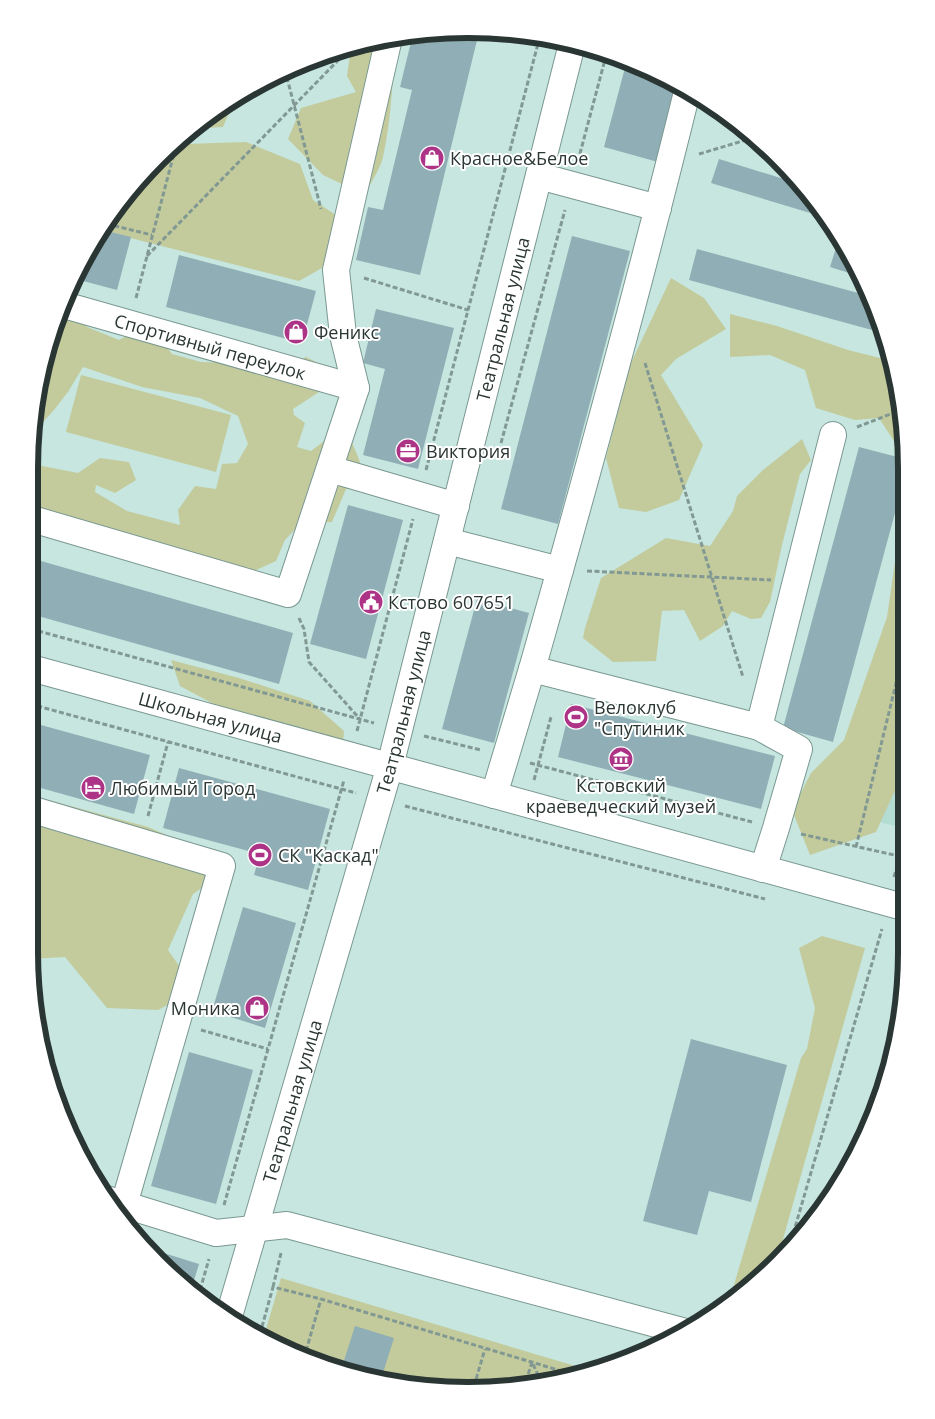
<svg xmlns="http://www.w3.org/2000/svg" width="935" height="1419" font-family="'Open Sans',sans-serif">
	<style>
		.built { fill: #b3dcd3 }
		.green { fill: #c3cb9d }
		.building { fill: #90aeb5 }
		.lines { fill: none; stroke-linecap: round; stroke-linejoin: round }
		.minor-casing { stroke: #7a9891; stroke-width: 28 }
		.path { stroke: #819893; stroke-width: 3; stroke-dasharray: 5 2.5; stroke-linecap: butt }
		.minor { stroke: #fff; stroke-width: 26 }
		.labels { text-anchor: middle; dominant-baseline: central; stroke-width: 4; stroke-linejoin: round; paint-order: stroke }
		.poi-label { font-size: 18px; fill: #2a3633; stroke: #fff; text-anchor: start }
		.street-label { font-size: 18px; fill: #2a3633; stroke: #fff }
		.rim { fill: none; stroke: #2a3633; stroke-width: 6 }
	</style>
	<rect width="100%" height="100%" fill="#c6e6df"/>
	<path class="built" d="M904,699L903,828L872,820Z"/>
	<path class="green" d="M397,37C392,76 392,118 383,157C380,170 370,183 365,195L323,175L288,139L301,108L356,92L347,76L351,47L358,43Z
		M236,97L223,127L191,129L201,119Z
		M178,141L185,144L246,142L300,164L313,200L339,217L322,268L299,281L103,231L138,178Z
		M671,278L704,298L726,329L676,359L661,375L703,445L679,500L646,512L619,508L606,458L630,365Z
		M81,309L87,327L119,340L149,324L172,354L201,362L241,363L280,371L306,357L316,362L323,374L319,392L293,409L294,415L305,423L297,447L311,451L345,425L362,467V489H346L332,522L301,523L285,540L276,561L254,571L32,506V464L78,473L100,458L129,462L136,480L115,493L96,485L95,492L127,511L180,525L178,510L195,486L216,489L222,464L237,463L248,444L238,416L200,398L142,387L83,367L68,392L54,410L34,432L33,410L59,322Z
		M730,314L777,326L848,350L892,361L905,439V453L899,449L879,418L855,420L816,408L805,370L770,355L730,357Z
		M81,375L231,415L216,472L66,432Z
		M802,439L811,460L800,474L782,545L770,602L761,618L751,619L732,611L723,626L700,641L684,610L662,611L656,661L613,662L583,638L585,628L601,578L666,538L710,546L733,511L737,496L763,470Z
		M905,531L903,773L876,832L810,855L792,810L811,773L844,740L887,617L899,534Z
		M171,660L239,678L310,701L344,731L343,742L223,709L180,686Z
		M30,795L148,827L236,865L193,894L168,950L196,990L158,1010L107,1008L65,957L30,959L29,951Z
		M822,936L865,948L778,1257L731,1295L801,1058L807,1049L815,1008L799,948Z
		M281,1278L592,1371L581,1375L439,1389L300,1357L264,1336Z"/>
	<path class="building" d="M439,30H452L478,36L420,275L356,260L368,207L383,210L412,90L400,87L413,34Z
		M627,60L679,84L658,162L604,147Z
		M719,159L800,184L816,201L827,218L711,183Z
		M103,230L131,237L117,290L72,278L74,274Z
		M572,236L630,251L558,524L501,509Z
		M839,238L861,274L862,277L830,267Z
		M697,249L869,296L883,333L689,280Z
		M179,255L316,291L302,343L166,307Z
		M376,309L454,328L418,469L363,455L385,369L363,363Z
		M859,447L905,459V476L833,742L783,728Z
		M348,505L403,520L366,659L310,644Z
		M34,559L293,633L279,684L31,614V567Z
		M477,599L529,613L494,743L442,729Z
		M571,704L775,756L761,809L558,757Z
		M30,722L150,755L134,814L30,785Z
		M179,768L330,809L308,890L254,875L260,854L163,828Z
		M243,907L296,923L265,1028L212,1011Z
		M691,1039L787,1065L751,1202L709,1191L697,1235L643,1221Z
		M189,1052L253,1070L216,1204L151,1186Z
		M154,1250L199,1264L191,1290Z
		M355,1326L394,1338L382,1376L342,1367Z"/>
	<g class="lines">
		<defs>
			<g id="minor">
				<path d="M539,176L658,208"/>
				<path id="s1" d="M64,305L356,388"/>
				<path d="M330,469L456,506"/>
				<path d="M32,519L288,594L356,388L343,335L336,270L389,38"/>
				<path d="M447,541L560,570"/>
				<path id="s2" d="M31,668L903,907"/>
				<path d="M532,669C587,476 640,283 688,88"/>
				<path d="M494,795L532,669L759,727"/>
				<path d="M30,809L222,866L121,1215"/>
				<path d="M763,869L776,828L799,749L759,727L833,435"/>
				<path d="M106,1199L216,1233L287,1225L686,1332"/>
				<path id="s3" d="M229,1316L390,766L572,44"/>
			</g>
		</defs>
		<use href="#minor" class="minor-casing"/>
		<path class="path" d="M498,32L538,44
			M285,70L321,209
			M699,154L756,137
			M578,161L607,52
			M107,224L152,235
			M147,256L355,43
			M364,278L468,310
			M136,298L177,142
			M645,363L743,677
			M857,427L901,410
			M501,443L565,210
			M426,470L540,36
			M587,571L771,580
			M299,618L304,629L309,662L359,718
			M31,629L374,723
			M30,704L356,793
			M357,731L413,519
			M424,736L481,750
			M530,763L752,822
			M534,780L551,717
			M405,806L765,899
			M148,816L168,742
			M801,834L903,857
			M856,847L904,651
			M894,877L900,856
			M201,1030L268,1049
			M224,1205L344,780
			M789,1248L882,929
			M273,1287L281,1253
			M198,1297L209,1259
			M260,1334L273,1287L321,1299L578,1376
			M304,1358L321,1299
			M526,1381L532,1362L540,1379
			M474,1386L485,1349"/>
		<use href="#minor" class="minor"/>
	</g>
	<defs>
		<symbol id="shop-disc" viewBox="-11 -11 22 22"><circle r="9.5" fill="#ad3386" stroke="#fff"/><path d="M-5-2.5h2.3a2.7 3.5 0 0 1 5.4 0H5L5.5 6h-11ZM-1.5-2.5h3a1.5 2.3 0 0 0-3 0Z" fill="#fff"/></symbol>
		<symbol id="office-disc" viewBox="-11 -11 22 22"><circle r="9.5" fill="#ad3386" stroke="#fff"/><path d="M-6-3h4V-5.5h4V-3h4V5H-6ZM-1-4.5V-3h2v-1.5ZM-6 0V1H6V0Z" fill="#fff"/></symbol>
		<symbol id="civic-disc" viewBox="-11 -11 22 22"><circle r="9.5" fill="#ad3386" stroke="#fff"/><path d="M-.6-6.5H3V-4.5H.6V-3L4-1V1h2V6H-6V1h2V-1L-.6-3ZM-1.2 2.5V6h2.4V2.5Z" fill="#fff"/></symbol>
		<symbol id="stadium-disc" viewBox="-11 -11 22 22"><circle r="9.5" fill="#ad3386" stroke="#fff"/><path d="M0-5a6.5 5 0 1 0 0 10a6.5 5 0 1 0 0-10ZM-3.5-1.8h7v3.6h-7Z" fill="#fff"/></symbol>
		<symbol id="museum-disc" viewBox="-11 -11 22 22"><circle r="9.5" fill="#ad3386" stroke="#fff"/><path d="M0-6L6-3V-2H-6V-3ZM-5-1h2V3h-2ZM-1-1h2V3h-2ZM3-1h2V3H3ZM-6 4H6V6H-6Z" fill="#fff"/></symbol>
		<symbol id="hotel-disc" viewBox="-11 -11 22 22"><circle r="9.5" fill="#ad3386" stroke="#fff"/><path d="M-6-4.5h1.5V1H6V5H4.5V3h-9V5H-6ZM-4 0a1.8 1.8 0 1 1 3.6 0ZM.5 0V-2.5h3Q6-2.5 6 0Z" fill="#fff"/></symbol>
	</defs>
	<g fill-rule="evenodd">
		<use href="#shop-disc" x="418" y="144" width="28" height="28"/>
		<use href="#shop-disc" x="282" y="318" width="28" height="28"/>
		<use href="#office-disc" x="394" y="437" width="28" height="28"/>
		<use href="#civic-disc" x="357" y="588" width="28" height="28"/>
		<use href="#stadium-disc" x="562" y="703" width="28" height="28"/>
		<use href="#museum-disc" x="607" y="745" width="28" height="28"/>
		<use href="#hotel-disc" x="79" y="774" width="28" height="28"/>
		<use href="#stadium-disc" x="246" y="841" width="28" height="28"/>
		<use href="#shop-disc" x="243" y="994" width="28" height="28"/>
	</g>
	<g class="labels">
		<g class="poi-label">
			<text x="450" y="158">Красное&amp;Белое</text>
			<text x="314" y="332">Феникс</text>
			<text x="426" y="451">Виктория</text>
			<text x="388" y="602">Кстово 607651</text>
			<text x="594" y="707">Велоклуб<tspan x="594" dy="21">"Спутиник</tspan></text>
			<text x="621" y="785" text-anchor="middle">Кстовский<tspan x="621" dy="21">краеведческий музей</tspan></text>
			<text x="110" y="788">Любимый Город</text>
			<text x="278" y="855">СК "Каскад"</text>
			<text x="240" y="1008" text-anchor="end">Моника</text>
		</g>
		<g class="street-label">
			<text stroke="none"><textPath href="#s3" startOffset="1034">Театральная улица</textPath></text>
			<text stroke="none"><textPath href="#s1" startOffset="152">Спортивный переулок</textPath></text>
			<text stroke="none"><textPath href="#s3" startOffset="629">Театральная улица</textPath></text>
			<text stroke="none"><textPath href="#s2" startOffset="186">Школьная улица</textPath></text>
			<text stroke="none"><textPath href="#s3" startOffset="224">Театральная улица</textPath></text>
		</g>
	</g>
	<path d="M0 0H935V1419H0ZM468 38H468A430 430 0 0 1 898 468V952A430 430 0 0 1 468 1382H468A430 430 0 0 1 38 952V468A430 430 0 0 1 468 38Z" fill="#fff" fill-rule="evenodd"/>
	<path class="rim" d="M468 38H468A430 430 0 0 1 898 468V952A430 430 0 0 1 468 1382H468A430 430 0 0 1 38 952V468A430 430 0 0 1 468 38Z"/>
</svg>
